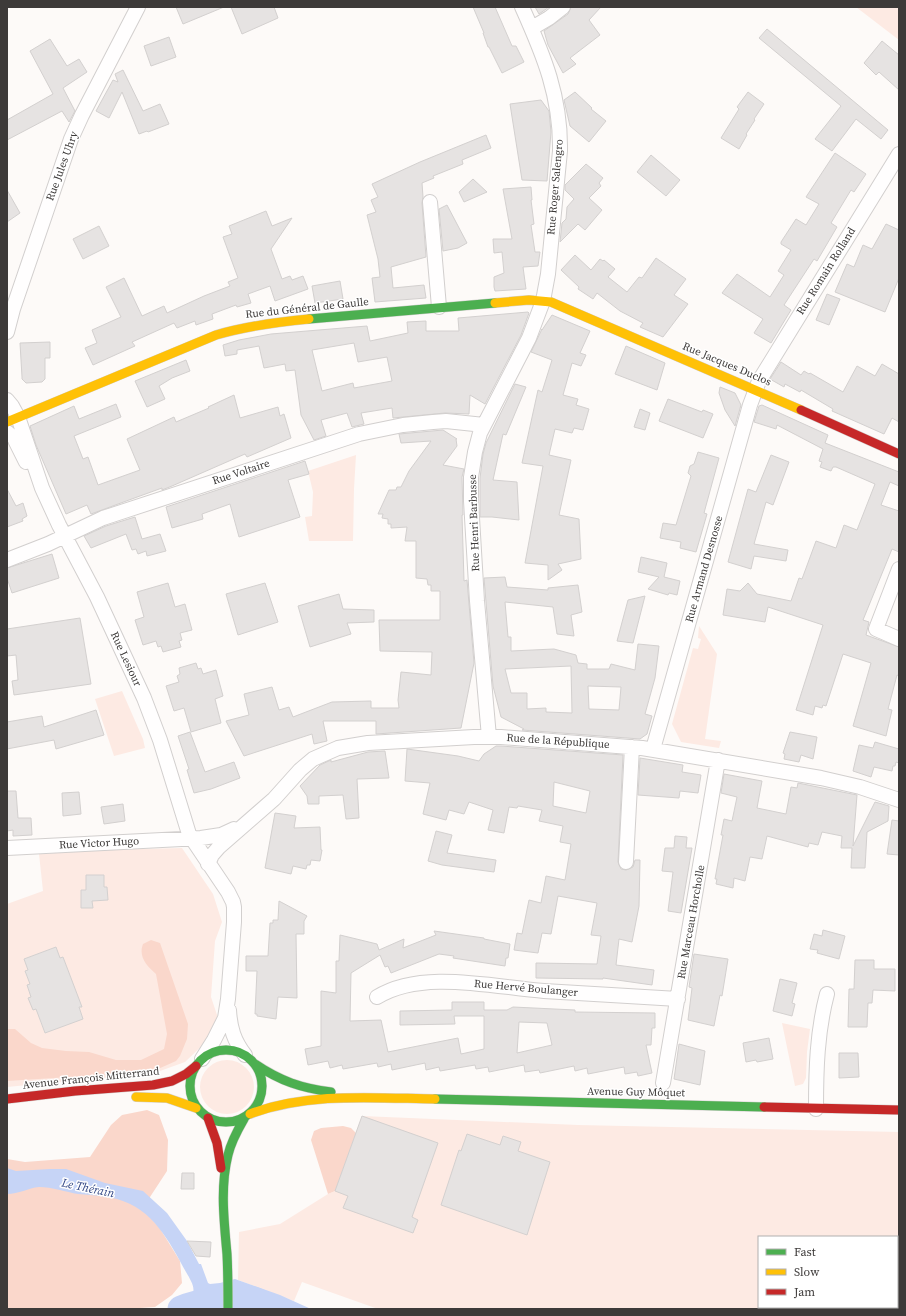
<svg xmlns="http://www.w3.org/2000/svg" width="906" height="1316" font-family="'Source Serif 4',serif">
	<style>
		.green { fill: #fdeae3; fill-rule: evenodd }
		.forest { fill: #fad7cb }
		.water { fill: #c6d4f6 }
		.lines { fill: none; stroke-linecap: round; stroke-linejoin: round }
		.river { stroke: #c6d4f6; stroke-width: 27 }
		.building { fill: #e6e3e2; stroke: #d3d0cf; fill-rule: evenodd }
		.street-casing { stroke: #d2cfce; stroke-width: 16 }
		.fast-casing { stroke: #d2cfce; stroke-width: 10 }
		.slow-casing { stroke: #d2cfce; stroke-width: 10 }
		.jam-casing { stroke: #d2cfce; stroke-width: 10 }
		.street { stroke: #fffefe; stroke-width: 14 }
		.fast { stroke: #4caf50; stroke-width: 9 }
		.slow { stroke: #ffc107; stroke-width: 9 }
		.jam { stroke: #c62828; stroke-width: 9 }
		.labels { text-anchor: middle; dominant-baseline: central; stroke-width: 3; stroke-linejoin: round; paint-order: stroke }
		.street-label { font-size: 11px; fill: #3d3a39; stroke: #fff }
		.water-label { font-size: 12px; font-style: italic; fill: #334886; stroke: #fff }
	</style>
	<rect width="100%" height="100%" fill="#fdfaf8"/>
	<path class="green" d="M856,7H899V40Z
		M356,455L354,489L353,541H309L305,517L312,516L313,492L308,471Z
		M699,626L717,654L705,739L721,741L719,748L681,742L672,724L693,648L698,649L701,639L698,638Z
		M122,691L143,739L145,748L114,756L95,699Z
		M182,848L213,894L222,922L215,941L211,997L218,1018L211,1037L185,1062L160,1071L133,1075L7,1087V904L43,891L39,854L102,850ZM103,875L104,887H107L108,900L92,901L93,908H81V890H86V876ZM56,947L60,958L63,957L81,1006L79,1007L83,1019L45,1033L40,1021L39,1008L33,1010L29,998L31,997L27,985L30,984L25,972L28,970L24,959Z
		M782,1023L810,1029L807,1052L806,1078L803,1084L795,1086Z
		M200 1087a27 27 0 1 1 54 0a27 27 0 1 1-54 0Z
		M362,1116L578,1125L899,1132V1309H378L302,1282L294,1301L238,1280L239,1232L280,1224L328,1194L335,1191ZM759,1237H897V1307H759Z"/>
	<path class="forest" d="M151,940L160,943L188,1024L187,1039L180,1056L176,1061L158,1069L101,1075L7,1081V1029H15L31,1043L42,1048L66,1051L89,1052L116,1060H141L164,1049L167,1034L156,974C147,966 138,957 143,944Z
		M147,1110L159,1115L168,1140L167,1171L150,1197L147,1214L159,1227L180,1261L182,1283L172,1295L155,1307L125,1309H7V1159L25,1162L90,1157L111,1125L122,1115Z
		M343,1126L351,1128L356,1133L335,1191L328,1194L311,1140L314,1131L321,1128Z"/>
	<path class="water" d="M7,1168L16,1171L50,1169H66L105,1183L143,1191L167,1213L187,1241L199,1264H201L208,1283L210,1284L220,1283L235,1279L280,1295L311,1309H260L250,1306L223,1309H187L185,1303C199,1293 193,1284 186,1272C169,1241 153,1209 117,1199C105,1196 91,1195 78,1194C66,1192 52,1187 39,1187C28,1188 19,1194 7,1194Z"/>
	<g class="lines">
		<path class="river" d="M181,1309C197,1302 233,1296 250,1299C258,1301 266,1306 273,1309"/>
	</g>
	<path class="building" d="M176,7H224L183,24Z
		M231,7H274L278,18L242,34Z
		M473,7H495L512,46H516L524,62L502,73L489,47H488L483,33H484Z
		M535,7H549L539,14Z
		M571,7H601L589,20L600,35L570,58L576,64L563,73L548,45L544,31L568,14Z
		M767,29L888,130L881,139L856,119L832,151L815,139L841,106L759,38Z
		M169,37L176,57L151,66L144,46Z
		M50,39L67,66L79,59L87,72L63,88L75,111L69,122L62,111L7,140V120L53,94L30,51Z
		M882,41L899,55V90L879,72L876,75L864,63Z
		M123,70L143,111L160,104L169,124L148,132L147,131L139,134L122,92L109,118L96,111L113,80L118,82L115,74Z
		M575,92L592,108L591,109L606,121L589,142L570,126L564,100Z
		M748,92L764,104L754,119L755,120L746,134L747,135L739,149L721,138L739,109L737,107Z
		M541,100L549,111L551,132L547,181L522,180L510,104Z
		M486,135L491,148L462,160L463,164L433,176L434,178L422,183L423,197L422,203L426,257L391,267L393,288L424,285L426,298L375,302L372,278L380,277L378,259L367,215L376,212L371,200L378,197L372,184L420,162Z
		M835,153L866,174L854,192L851,190L831,223L837,227L817,261L814,259L784,305L791,310L771,343L754,333L763,319L722,293L737,274L770,297L784,275L778,271L791,250L781,244V242L796,219L806,225L819,204L806,197Z
		M651,155L680,180L666,196L637,172Z
		M586,164L603,178L599,183L601,186L589,198L602,210L585,230L578,224L560,242L562,223L566,219L567,207L574,199L565,190V185Z
		M473,179L487,192L464,202L459,192Z
		M531,187L532,200H531L534,224L531,225L535,252H540L538,266L523,267L526,289L495,291L494,287V277L504,273L502,252L494,253L493,239H512L503,189Z
		M7,190L20,213L7,222Z
		M447,205L467,243L458,248L443,251L439,209Z
		M266,211L272,226L292,218L271,249L282,279L290,276L292,280L303,276L308,289L275,301L270,286L248,294L251,303L237,307L236,305L212,314L213,319L196,325L195,321L177,328L174,323L132,342L135,346L93,365L85,348L97,343L92,330L121,317L106,287L124,278L142,316L164,306L167,313L204,296L230,286L228,282L238,278L223,237L232,234L229,226Z
		M886,224L899,230V278L885,312L835,292L847,264L854,267L863,245L872,249Z
		M99,226L109,246L83,259L73,239Z
		M575,255L591,270L600,259L603,261L604,260L615,269L608,277L627,292L639,277L642,278L656,258L686,279L674,295L688,304L663,337L640,327L643,323L620,311L597,293L593,299L578,289L579,287L561,270Z
		M340,281L343,299L315,303L312,286Z
		M827,294L840,299L829,325L816,320Z
		M528,312L529,313L521,335L485,404L470,395L469,414L445,413L393,418L392,408L361,413L364,424L352,427L347,413L321,420L326,436L314,440L301,415L295,370L286,371L285,364L264,368L259,346L237,350V354L225,356L223,345L239,340L271,334L367,326L370,341L408,333L407,322L426,321V331H459L458,318ZM354,343L358,362L387,357L392,381L354,388L353,383L322,391L312,350Z
		M552,315L590,331L580,353L586,355L581,366L572,363L563,395L578,399L576,405L589,409L583,430L574,428L572,433L555,429L549,455L571,460L559,515L579,519L581,559L558,564L562,570L548,580V565L525,563L543,466L522,463L538,390L542,392L552,360L531,352L542,329V330Z
		M50,342V358H45V379L42,382L26,383L22,379V377L20,343Z
		M626,346L665,363L657,390L615,374Z
		M186,360L190,371L172,378L159,386L165,399L147,407L135,381Z
		M781,362L801,375L804,371L809,374L810,373L843,392L857,366L875,376L882,364L899,374V422L892,418L884,434L832,411L833,409L801,390L800,392L785,384L784,387L770,379Z
		M515,384L526,387L506,435L503,434L493,480L517,482L519,520L492,517H480V478L483,454L486,443Z
		M720,387L735,393L741,405L735,426L725,410L719,393Z
		M234,395L240,418L278,407L280,416L284,414L291,438L247,457L245,454L172,486L162,490V488L129,500L91,514L87,505L66,514L36,445L30,426L74,406L79,419L116,404L121,417L74,436L83,459L88,457L98,485L140,470L127,439L174,417L176,422L209,408L208,407Z
		M668,399L702,412L703,410L713,414L703,438L659,421Z
		M762,405L828,435L825,443L899,472V486L890,482L881,505L899,511V552L892,549L863,620L869,622L866,635L899,647V676L897,675L888,709L892,710L886,736L853,726L871,663L843,654L826,706L823,705L822,708L815,706L813,715L796,710L823,625L768,607L765,622L723,615L727,589L740,591L748,583L757,594L791,601L799,578L802,579L816,541L836,548L844,525L857,530L875,484L836,467H833L831,471L820,467L822,462L819,461L823,449L777,425L776,429L754,422L759,406Z
		M640,409L650,413L645,430L634,427Z
		M443,430L457,439H456L457,446L443,465L464,469L462,477L463,515H462L464,581L467,580L474,663L461,728L376,734V721H323L327,741L314,744L312,734L244,756L226,721L249,715L244,694L272,687L279,710L289,707L293,717L332,702L371,701V708H399L398,700L401,672L431,675L432,652L380,651L379,620H440V591H431V585H428L427,579L416,578V541H405L407,527L391,528V524H388V519L382,518L383,514H378L389,490H396L397,487H401L409,471L431,441L401,443L399,434Z
		M698,452L719,458L704,513L707,514L696,552L680,548L681,542L660,538L663,523L676,525L691,476L688,473L690,466L694,464Z
		M771,455L789,462L773,505L766,502L754,544L788,550L786,561L754,556L751,569L728,562L748,489L756,492Z
		M305,461L309,474L288,480L300,517L239,537L230,504L202,514L203,519L172,528L166,507Z
		M7,489L16,506L23,503L27,516L22,519L23,521L7,527Z
		M135,517L142,539L160,534L166,551L147,556L146,551L138,554L136,549L132,550L126,534L91,548L84,536L106,526Z
		M52,554L59,578L12,593L7,578V568Z
		M641,557L667,563L664,577L680,581L677,595L669,593L668,595L648,589L659,577L638,572Z
		M505,577L507,587L548,590V588L578,585L582,612L571,615L574,636L557,634L553,607L505,602L508,637H511V651L554,649L576,655L578,663L587,664V669H609L611,664L635,670L638,644L659,646L655,678L645,714L652,716L647,734L640,739L522,730L524,729L501,717L493,686L484,578ZM571,666L572,713L546,712V708L527,709V693H511L505,669ZM588,686L621,687L619,710L589,709Z
		M168,583L175,607L185,604L192,630L180,633L182,640L179,641L181,647L163,652L161,646L158,647L156,641L143,645L135,620L144,617L137,592Z
		M265,583L278,622L238,635L226,594Z
		M339,594L343,609L374,610V622L347,623L351,634L310,647L298,606Z
		M645,596L633,643L617,641L628,600Z
		M80,618L91,684L14,695L12,681L18,680L16,655L7,656V629Z
		M196,663L198,669L201,668L203,674L216,670L223,696L215,699L221,723L191,732L184,708L174,711L166,686L179,682L177,676L180,674L179,668Z
		M96,710L104,735L56,749L54,740L7,749V722L42,716L44,727Z
		M190,732L205,772L234,762L240,778L211,789L194,793L187,770L189,769L178,736Z
		M790,732L817,737L813,759L801,755L799,762L784,759L785,754L783,753Z
		M875,742L899,749V763L896,762L895,766H893L892,771L874,767L871,777L853,771L859,745L873,748Z
		M496,746H501L623,755L618,862L621,869L626,870L633,867L635,860H640L639,906L632,942L619,939L616,965L654,970L652,985L603,978V979L536,978V963L597,964L601,936L591,935L597,903L558,896L551,934L542,933L538,953L514,950L517,933L522,934L529,900L541,903L546,876L565,880L571,844L560,842L563,826L539,821L542,810L518,806L517,808L509,807L504,833L488,830L493,810L469,802L464,814L449,810L446,820L423,814L430,783L405,781L407,749L458,756L479,761L484,754ZM554,782L590,791L586,813L553,806Z
		M385,751L389,778L357,779L359,818L346,819L343,795L319,796V804H308L307,796L300,786L320,765L331,760V762L368,752Z
		M640,758L683,765L682,772L701,775L698,793L680,791L679,798L638,795Z
		M724,774L762,781L757,808L786,814L791,787L797,788L798,783L857,795L853,846L875,802L889,806L888,821L867,832L865,868H851L852,848H841L842,836L822,832L818,845L809,843L808,847L767,836L762,859L750,857L745,881L734,878L733,888L716,884L717,879H715L723,835H721L724,819L732,821L737,797L721,793Z
		M7,791H16L18,818H31L32,835L13,836V830L7,831Z
		M79,792L81,814L63,816L62,793Z
		M123,804L125,821L104,824L101,807Z
		M275,813L296,816L294,828L320,827L321,850H322L320,861L311,860L310,865H307L306,869L293,866L291,874L265,868Z
		M892,820L899,821V855L887,854Z
		M436,831L452,835L447,853L496,860L494,872L442,865L428,861Z
		M675,836L687,837L686,848H692L681,913L668,911L673,872L662,871L665,848H674Z
		M86,875H104V887H107L108,900L92,901L93,908H81V890H86Z
		M279,901L307,916L304,921V934H296L297,998L278,997L276,1019L257,1016V1014H255L257,971H246V956H268L270,923H273V920H278Z
		M823,930L845,936L839,959L817,953L818,950L810,949L814,934L822,936Z
		M434,931L484,938V939L510,944L508,958H506L505,966L453,958L454,956L439,954L391,973L388,966L385,967L380,955L351,973L350,1021L381,1020L388,1052L458,1038L461,1054L484,1049V1016H454L455,1024L400,1025V1011L452,1010V1002H484V1010H507L513,1007L575,1010V1012L655,1013V1028H652L651,1045H646L652,1073L638,1076L637,1072L625,1074L624,1067L588,1074L587,1068L575,1071L574,1066L540,1073L539,1070L525,1072L524,1065L489,1072L488,1067L476,1069L475,1065L440,1071L439,1067L426,1070L425,1063L392,1070L391,1064L378,1067L377,1063L343,1069L342,1065L330,1068L328,1061L308,1065L305,1049L321,1046V991L336,993V961H339L340,935L377,944L379,950L404,939L403,948L436,935ZM519,1022L547,1023L552,1045L517,1053Z
		M56,947L60,958L63,957L82,1007H79L83,1019L45,1033L36,1009L33,1010L28,998L31,997L27,985L30,984L25,971L28,970L24,959Z
		M694,954L728,959L722,996L720,995L714,1026L688,1020L692,988L689,987Z
		M855,960H874V969H895V991L873,990L872,1003H868L867,1027H848L849,989H854Z
		M780,979L797,983L792,1003L795,1004L792,1016L773,1011Z
		M769,1038L773,1059L757,1062L756,1060L746,1062L743,1043Z
		M679,1044L705,1051L700,1085L674,1079Z
		M839,1053H858L859,1077L839,1078Z
		M362,1116L438,1143L412,1217L418,1220L413,1233L343,1208L348,1196L335,1191Z
		M467,1134L500,1145L503,1136L521,1142L518,1151L550,1162L527,1235L441,1205L459,1150L461,1151Z
		M182,1173H194V1189H181Z
		M187,1241L211,1242L210,1257L196,1256Z"/>
	<g class="lines">
		<defs>
			<path id="street" d="M532,28L549,18L563,7
				M430,202L439,307
				M7,332L13,309L71,139L82,115L138,7
				M7,400L12,406L18,417L42,488L59,525L97,597L144,698L160,740L189,834L228,892L233,902L234,907V922L228,999L225,1018L214,1040L202,1059
				M7,432L14,438L26,462
				M7,560L48,544L103,518L359,434L403,425L433,422L446,421L484,425
				M899,569L876,629L899,639
				M489,737L477,601L471,501V477L475,452L480,433L529,338L543,301L548,274L560,151C561,97 544,56 522,7
				M653,749L750,405L759,381L899,154
				M7,848L201,838L221,835L234,829
				M626,862L632,747
				M208,864L212,855L219,847L274,799L300,770L313,759L338,748L368,743L474,737H501L642,748L821,778L860,787L899,800
				M377,997C422,969 493,987 544,991C589,994 633,996 678,999
				M229,1010C230,1028 234,1041 245,1055
				M663,1083L718,760
				M816,1109C816,1070 817,1032 827,994"/>
			<path id="fast" d="M309,319L495,303
				M190 1086a36 36 0 1 1 72 0a36 36 0 1 1-72 0Z
				M255,1064C280,1081 301,1088 331,1092
				M435,1099L764,1107
				M228,1309C228,1290 228,1272 227,1254C224,1221 220,1187 228,1155C231,1142 237,1131 244,1119"/>
			<path id="slow" d="M495,303L529,300L551,302L801,410
				M7,422L216,335C247,326 277,322 309,319
				M136,1097L167,1098L196,1108
				M250,1114C308,1092 374,1098 435,1099"/>
			<path id="jam" d="M801,410L899,454
				M7,1099L75,1091L153,1085L172,1081L186,1074L196,1066
				M764,1107L899,1110
				M208,1118L217,1143L221,1168"/>
		</defs>
		<use href="#street" class="street-casing"/>
		<use href="#fast" class="fast-casing"/>
		<use href="#slow" class="slow-casing"/>
		<use href="#jam" class="jam-casing"/>
		<use href="#street" class="street"/>
		<use href="#fast" class="fast"/>
		<use href="#slow" class="slow"/>
		<use href="#jam" class="jam"/>
	</g>
	<g class="labels">
		<g class="street-label">
			<text transform="translate(62 166) rotate(-70)">Rue Jules Uhry</text>
			<text transform="translate(555 187) rotate(-85)">Rue Roger Salengro</text>
			<text transform="translate(826 271) rotate(-58)">Rue Romain Rolland</text>
			<text transform="translate(307 308) rotate(-6)">Rue du Général de Gaulle</text>
			<text transform="translate(727 364) rotate(23)">Rue Jacques Duclos</text>
			<text transform="translate(241 472) rotate(-18)">Rue Voltaire</text>
			<text transform="translate(474 523) rotate(-92)">Rue Henri Barbusse</text>
			<text transform="translate(704 569) rotate(-74)">Rue Armand Desnosse</text>
			<text transform="translate(126 659) rotate(65)">Rue Lesiour</text>
			<text transform="translate(558 741) rotate(4)">Rue de la République</text>
			<text transform="translate(99 843) rotate(-3)">Rue Victor Hugo</text>
			<text transform="translate(691 922) rotate(-80)">Rue Marceau Horcholle</text>
			<text transform="translate(526 988) rotate(5)">Rue Hervé Boulanger</text>
			<text transform="translate(91 1078) rotate(-6)">Avenue François Mitterrand</text>
			<text transform="translate(636 1092) rotate(1)">Avenue Guy Môquet</text>
		</g>
		<g class="water-label">
			<text transform="translate(88 1188) rotate(12)">Le Thérain</text>
		</g>
	</g>
	<rect width="906" height="1316" fill="none" stroke="#3d3a39" stroke-width="16"/>
	<rect x="758" y="1236" width="140" height="72" fill="#ffffff" stroke="#b1b0b0"/>
	<rect x="766" y="1249" width="20" height="6" fill="#4caf50" stroke="#b1b0b0"/>
	<text x="794" y="1256" font-size="12" fill="#3d3a39">Fast</text>
	<rect x="766" y="1269" width="20" height="6" fill="#ffc107" stroke="#b1b0b0"/>
	<text x="794" y="1276" font-size="12" fill="#3d3a39">Slow</text>
	<rect x="766" y="1289" width="20" height="6" fill="#c62828" stroke="#b1b0b0"/>
	<text x="794" y="1296" font-size="12" fill="#3d3a39">Jam</text>
</svg>
